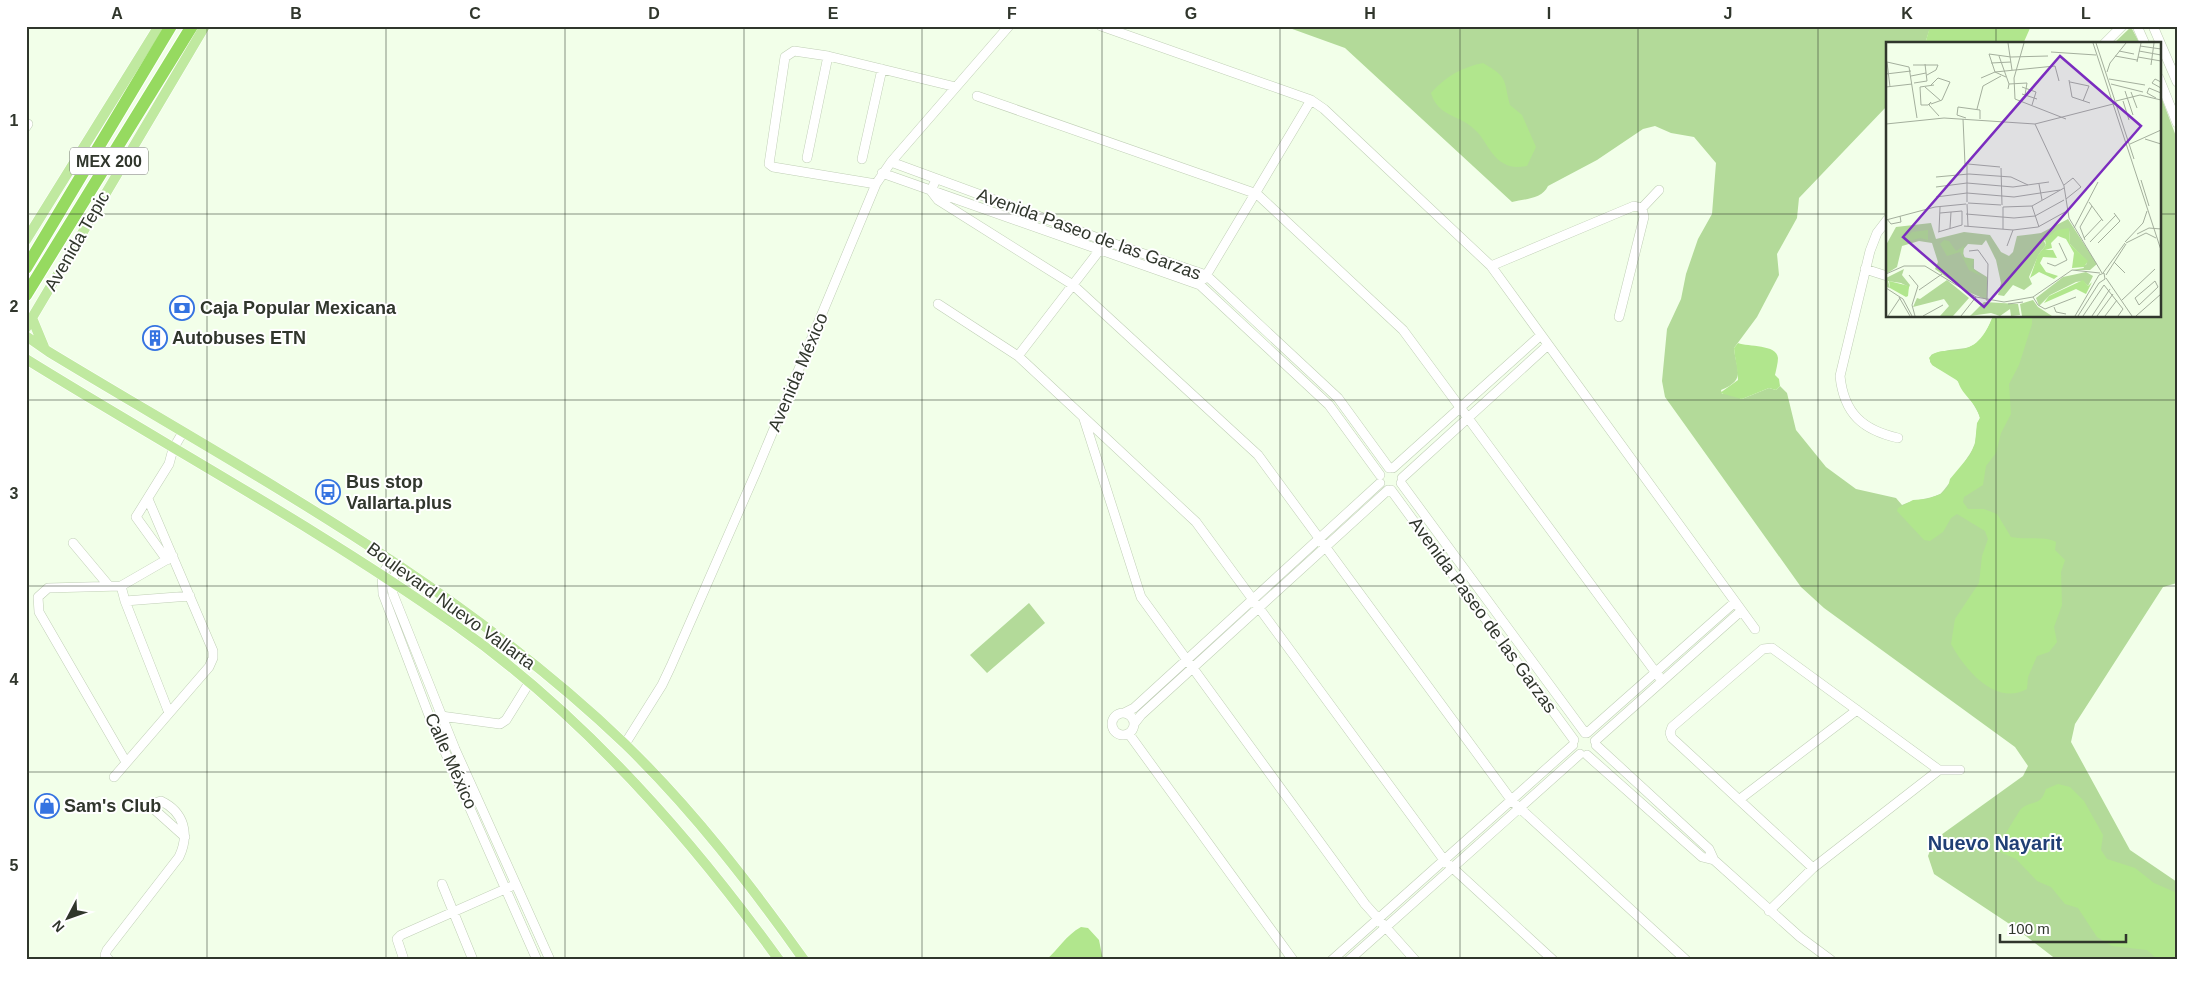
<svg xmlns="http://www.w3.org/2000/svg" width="2203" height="986" font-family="Arial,sans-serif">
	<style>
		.green { fill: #b3da99 }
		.water { fill: #b1e68d }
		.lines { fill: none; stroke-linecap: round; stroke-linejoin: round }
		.minor-casing { stroke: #c0cfb6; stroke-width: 10 }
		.major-casing { stroke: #fff; stroke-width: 11 }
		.highway-casing { stroke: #fff; stroke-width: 14 }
		.minor { stroke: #fff; stroke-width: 9 }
		.major { stroke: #c0e9a0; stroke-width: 10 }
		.highway { stroke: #96da60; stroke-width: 12 }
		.grid { fill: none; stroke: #30362c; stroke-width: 1; stroke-opacity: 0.55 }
		.labels { text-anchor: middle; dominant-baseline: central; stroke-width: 4; stroke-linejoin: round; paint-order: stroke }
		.shield { fill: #fff; stroke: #6e726b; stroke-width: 1 }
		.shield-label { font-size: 16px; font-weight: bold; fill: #30362c }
		.street-label { font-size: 18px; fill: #30362c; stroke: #fff }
		.poi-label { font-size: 18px; font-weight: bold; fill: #30362c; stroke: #fff; text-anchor: start }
		.quarter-label { font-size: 20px; font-weight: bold; fill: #203f75; stroke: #fff }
		.inset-road { fill: none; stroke: #a4af9d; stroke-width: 1 }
		.view { fill: #7b2cbf; fill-opacity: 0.15; stroke: #7b2cbf; stroke-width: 2.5 }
		.inset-edge { fill: none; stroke: #30362c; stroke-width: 2.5 }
		.neatline { fill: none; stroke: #30362c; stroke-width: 2 }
		.grid-label { font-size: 16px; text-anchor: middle; font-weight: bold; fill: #30362c }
	</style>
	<rect width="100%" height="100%" fill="#f2ffe9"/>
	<path class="green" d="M1284,26H1936L1929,31L1925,44H1887V106L1799,198L1797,218L1777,254L1779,275L1757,317L1734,348C1736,370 1747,379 1721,390L1722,394H1731L1742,399L1769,388L1776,390L1780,386L1787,393L1796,430L1826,467L1856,489L1896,498L1902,505C1915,499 1927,500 1940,494C1943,493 1971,454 1973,448C1978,438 1975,426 1980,418C1979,410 1958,380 1953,376C1945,371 1936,369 1930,362L1931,355C1963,342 1976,361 1993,316H2159V91L2177,139V583L2163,587L2075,724L2071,742L2130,850L2177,882V960H2057L2014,927L1934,874L1928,856L1934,840L2023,776L2028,766L2015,747L1824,608L1801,587L1665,397L1662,381L1667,329L1681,299L1686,274L1698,239L1712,214L1716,163L1694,137L1671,133L1655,126L1643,129L1597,160L1548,186C1542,199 1525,199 1512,202L1345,48Z
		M2131,27L2140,44H2113Z
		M1029,603L1045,623L987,673L970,655Z"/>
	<path class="water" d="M1936,26H2031L2023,44H1925L1929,30Z
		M1483,63C1509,78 1503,79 1510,105L1522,115L1536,147L1527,166C1519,167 1512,168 1505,164C1490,157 1486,139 1474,129C1460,115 1438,117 1431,93C1445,77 1462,67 1483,63Z
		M1993,316H2032V324L2019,365L2009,384L2011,414L2001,433L1996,453L1986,466L1983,485L1964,497L1963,502L1968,509H1984L1997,514L2011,537C2025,540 2045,536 2056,542L2055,550L2065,560L2061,572L2062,605L2054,627L2057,642L2049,652L2037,656L2028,677L2027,689C1995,707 1964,668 1951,644L1955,619L1979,583L1982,556L1988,539L1985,531L1957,514L1951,518L1943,532L1930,541L1924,540L1897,511L1898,508L1913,500L1927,499L1941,494L1948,487L1950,479L1970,455L1975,444L1977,423L1980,418C1976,401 1962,396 1958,381L1932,365L1929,358C1943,340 1973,369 1993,316Z
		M1738,343C1748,347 1777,344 1778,358C1778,363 1776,370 1775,375L1779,379L1780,386L1776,390L1769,388L1742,399L1720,393L1738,380C1738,368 1735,360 1734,348Z
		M2058,784L2070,787L2084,801L2103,835L2101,850L2107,859L2135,868L2154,883L2177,893V958L2170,960L2161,957L2158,960L2147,950L2112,946L2097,937L2078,908L2065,904L2051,887L2037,881L2016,859L2000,852L1998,846C1999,844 2019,812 2020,810C2031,799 2040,808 2046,789Z
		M1081,927L1088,928L1099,940L1103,960H1046C1058,950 1066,935 1081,927Z"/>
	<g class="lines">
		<defs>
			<path id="minor" d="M1101,26L1311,100L1324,109L1491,266L1755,629
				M2137,26L2145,44
				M2153,26L2177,82
				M2104,44L2122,26
				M2159,78L2177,123
				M977,96L1257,194L1403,330L1662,681
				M26,127L28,124
				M807,158L828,56
				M862,159L882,69
				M891,162L1106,241L1206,275L1338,398L1389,468
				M882,173L1200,285L1329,405L1380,475
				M936,179L931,191L938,200L1073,285L1258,455L1512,801L1686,960
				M876,184L773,167L769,164L785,57L794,51L828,56L956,87
				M1642,208L1659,190
				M1887,220L1877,233L1870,251L1840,376C1844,414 1863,430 1898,438
				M1491,266L1634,206L1642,208
				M1865,269L1887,276
				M1204,279L1311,100
				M938,304L1018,356L1196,522L1444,860L1553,960
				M1619,317L1644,217L1642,208
				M1018,356L1102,247
				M1084,419L1141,597L1365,904L1415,960
				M1393,468L1541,335
				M1402,478L1548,345
				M1401,483L1585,733
				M1391,490L1574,740
				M73,543L109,586
				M167,560L136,517L169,464L173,449L183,432
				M391,560L382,575L383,594L430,718L537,960
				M400,566L391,582L393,594L455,749L550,960
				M121,586L125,601L169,713
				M125,601L190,596
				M1112 724a11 11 0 1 1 22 0a11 11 0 1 1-22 0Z
				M1124,713L1134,708L1380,483
				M441,716L500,724L506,720L529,683
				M1134,724L1141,715L1388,490
				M1587,733L1735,602
				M1129,734L1293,960
				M1595,741L1741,611
				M625,744L662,685L671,666L756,472L876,184L891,162L1009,26
				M1596,745L1709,849L1714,860L1800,937L1831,960
				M1587,755L1702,857L1714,860
				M126,762L39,612L38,597L48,588L121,586L173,556
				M114,777L209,667L213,658V651L148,499
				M1740,799L1857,710
				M1813,868L1672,738L1670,733L1672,727L1763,649L1772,648L1939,770H1960
				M442,884L473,960
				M1769,911L1813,868L1939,770
				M109,960L105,955L107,950L179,857C190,834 184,812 161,801L154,803L156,811L185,837
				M404,960L397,939L401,935L512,886
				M1332,960L1573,745
				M1349,960L1580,754"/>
			<path id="major" d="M26,240L159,26
				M32,318L44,347
				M26,328L205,26
				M26,336L49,352C247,472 456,582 625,744C692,809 750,884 804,960
				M26,359C168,447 318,528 454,624C581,713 689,835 779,960"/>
			<path id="highway" d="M26,268L171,26
				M26,295L192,26"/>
		</defs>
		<use href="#minor" class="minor-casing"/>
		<use href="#major" class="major-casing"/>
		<use href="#highway" class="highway-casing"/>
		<use href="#minor" class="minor"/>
		<use href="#major" class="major"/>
		<use href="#highway" class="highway"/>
	</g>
	<path class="grid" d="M207,26V960M386,26V960M565,26V960M744,26V960M922,26V960M1102,26V960M1280,26V960M1460,26V960M1638,26V960M1818,26V960M1996,26V44M26,214H1887M2159,214H2177M1996,316V960M26,400H2177M26,586H2177M26,772H2177"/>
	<defs>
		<symbol id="bank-ring" viewBox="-11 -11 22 22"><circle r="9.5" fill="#fff" stroke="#3573e1" stroke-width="1.5"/><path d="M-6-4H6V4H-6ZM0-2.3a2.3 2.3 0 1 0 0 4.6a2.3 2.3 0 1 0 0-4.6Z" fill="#3573e1"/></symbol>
		<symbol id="building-ring" viewBox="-11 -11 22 22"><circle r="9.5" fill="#fff" stroke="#3573e1" stroke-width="1.5"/><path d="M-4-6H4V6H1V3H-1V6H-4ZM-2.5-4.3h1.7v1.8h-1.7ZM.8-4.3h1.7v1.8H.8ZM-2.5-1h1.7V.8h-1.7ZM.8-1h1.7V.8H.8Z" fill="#3573e1"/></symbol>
		<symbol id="bus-ring" viewBox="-11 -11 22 22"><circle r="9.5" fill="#fff" stroke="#3573e1" stroke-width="1.5"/><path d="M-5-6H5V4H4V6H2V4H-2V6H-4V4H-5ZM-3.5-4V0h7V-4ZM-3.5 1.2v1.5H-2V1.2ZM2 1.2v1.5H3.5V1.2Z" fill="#3573e1"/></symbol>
		<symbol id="shop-ring" viewBox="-11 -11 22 22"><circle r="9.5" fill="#fff" stroke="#3573e1" stroke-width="1.5"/><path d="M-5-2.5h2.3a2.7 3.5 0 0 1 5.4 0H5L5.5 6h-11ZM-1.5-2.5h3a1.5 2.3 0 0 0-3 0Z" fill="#3573e1"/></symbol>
	</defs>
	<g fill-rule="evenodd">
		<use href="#bank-ring" x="168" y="294" width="28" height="28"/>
		<use href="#building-ring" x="141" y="324" width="28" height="28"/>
		<use href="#bus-ring" x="314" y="478" width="28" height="28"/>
		<use href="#shop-ring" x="33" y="792" width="28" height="28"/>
	</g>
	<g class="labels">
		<rect class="shield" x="70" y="147.5" width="78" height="27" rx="4"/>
		<g class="shield-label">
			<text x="109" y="161">MEX 200</text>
		</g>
		<g class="street-label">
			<text transform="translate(1089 234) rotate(20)">Avenida Paseo de las Garzas</text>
			<text transform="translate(77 241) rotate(-60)">Avenida Tepic</text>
			<text transform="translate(798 372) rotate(-67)">Avenida México</text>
			<text transform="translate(451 606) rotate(36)">Boulevard Nuevo Vallarta</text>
			<text transform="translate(1483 615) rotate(54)">Avenida Paseo de las Garzas</text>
			<text transform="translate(451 761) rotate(66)">Calle México</text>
		</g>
		<g class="poi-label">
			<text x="200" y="308">Caja Popular Mexicana</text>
			<text x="172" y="338">Autobuses ETN</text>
			<text x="346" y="482">Bus stop<tspan x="346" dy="21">Vallarta.plus</tspan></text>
			<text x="64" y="806">Sam's Club</text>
		</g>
		<g class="quarter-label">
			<text x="1995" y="843">Nuevo Nayarit</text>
		</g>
	</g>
	<g transform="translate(1886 42)">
		<rect width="275" height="275" fill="#f2ffe9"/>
		<path d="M182,177L211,222L204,228H186L198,226L195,220L200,223L201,219L184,202L183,188H172L158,199L160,203L153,212L143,235L146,242L138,248L127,243L118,254L112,253L115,241L110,218L100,198L96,203L82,202L76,209L80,218L88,217V227L101,235V258L78,248L49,227L52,220L46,201L33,199L16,204L11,225L0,232V203L10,185L45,181L50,197L78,190L104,193L115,210L123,214L127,210L131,194L155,191ZM18,227L16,233L24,243L21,250L18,248L21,244L15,241L2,239L4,246L0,245V236ZM200,230L207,234L202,244L197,239L190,240L164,253L153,264L150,256L177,235ZM61,238L83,256L67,274H54L63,264L58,257L27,265L31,256L34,257ZM147,258L152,265L166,274H136L134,262ZM98,260L132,262L134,273L125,274L124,267L114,274L105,271L84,274Z" fill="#b3da99"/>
		<path d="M183,186L184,202L202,219L198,225L186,226L188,211L180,197L172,194L165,201L166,206L159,208H167L171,216L157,215L154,221L160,230L172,234L168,237L153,230L144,236L152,213L160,203L159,198L171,188ZM42,188V198L34,196L22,199L21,194L26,190ZM58,198L63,199L70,209L78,204L77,215L88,217L86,225L95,234L83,228L74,210L61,214L54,202ZM197,238L202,244L206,240L200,252L190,247L158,261L163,254ZM3,239L23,244L22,254L20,255L4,246Z" fill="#b1e68d"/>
		<path class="inset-road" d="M122,1L126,28M138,1L128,36L129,57L180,77M207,1L275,208M210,1L248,117M254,4L275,7M233,9L248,12M253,9L275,13M165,10L210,13M113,14L123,42L122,47M229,14L251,18M252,15L275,19M1,20L4,45M1,20L23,25M251,20L255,1M105,21L125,20M27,23H52L50,28L41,33M265,23L268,1M23,25L31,76M221,30L224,21L240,1M0,32L25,29M25,34L40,31M120,35L109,30L103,12L125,15L162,14M95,36L109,30L169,24L173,39M223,37L259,43M183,38L186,55L204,61M184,40L203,44L197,59M275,40L269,37L266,41L275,46M28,41L41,39L39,22M123,42L141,41L139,53M225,42L257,50M44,44L52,36L64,40L56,58L45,62M0,45L26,42M39,45L55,59M136,45L150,50L146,63M239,49L247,73M245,50L251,66M136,52L151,57M270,56L261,51L263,46L275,51M230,59L254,53L275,58M237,59L243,78M42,63H35L34,45L48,43M42,63L45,60L43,63L53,74M91,67L97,44L115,34M80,76L71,73L72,65L94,68V77M77,77L79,122M0,82L58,76L149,82L231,61M149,82L178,144L183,176L216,231M259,97L275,102M244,102L275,88M82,122L114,125M81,123V160M115,126L116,163M50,135L83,132L125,135L142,143M255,138L263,164M153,142L156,158M178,143L187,136L195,145L180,157M50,145L81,141L127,145L163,140M50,155L81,151L128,155L174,148M203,160L217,179M82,161L115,163M81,162L82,184M146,164L153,185M117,165L146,164L178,146M117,165V187M80,172L128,176L149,174L178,158M1,177L5,182L15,180L14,174M0,178L49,165L80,162M78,184L127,188L152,185L179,170M64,186L65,170M188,186L212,140M53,189L54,165M52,190L76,183V169L54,171M251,192L263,186L275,187M198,196L216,177M199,198L194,185L206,164M204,200L230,173M239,200L257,181L261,169M212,201L234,179L228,171M240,201L260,191L270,196M121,204L127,188M83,209L92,208L102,222L101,259M228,220L239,231M161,221L169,224L181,218L173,201M217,231L239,201M0,232L18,224H39L90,255L118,260L147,255L186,228L214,231M23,233L32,244L26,263L29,274M220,233L240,202M220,236L246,274M269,239L272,245L253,263L249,256ZM0,246L17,257L26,274M33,248L56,232M13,255L24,274M147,255L152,263L159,267L190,255M236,258L269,227M122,262L137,260M168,265L170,270L180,272M2,274L14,256M37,274L57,263M75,274L90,255M189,274L213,233L218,231L219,237L213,241L192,274M197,274L218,243L237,267L232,274M206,274L224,247M211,274L227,252M219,274L231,258M250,274L275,252"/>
		<path class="view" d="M174,14L255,84L98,265L17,195Z"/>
		<rect width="275" height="275" class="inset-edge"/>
	</g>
	<rect width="2203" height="986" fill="none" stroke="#ffffff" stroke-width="55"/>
	<g transform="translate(68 918) rotate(229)" stroke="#ffffff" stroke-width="4" paint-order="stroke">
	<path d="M0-4L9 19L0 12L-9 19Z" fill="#30362c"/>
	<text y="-8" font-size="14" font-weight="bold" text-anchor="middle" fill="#30362c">N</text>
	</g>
	<path d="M2000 934v8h126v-8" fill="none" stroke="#30362c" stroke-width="2.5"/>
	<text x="2008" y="934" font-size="15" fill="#30362c" stroke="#ffffff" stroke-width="4" paint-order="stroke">100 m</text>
	<rect x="28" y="28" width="2148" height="930" class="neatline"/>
	<g class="grid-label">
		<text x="117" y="19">A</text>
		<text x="296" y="19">B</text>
		<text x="475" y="19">C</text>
		<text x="654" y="19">D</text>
		<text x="833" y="19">E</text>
		<text x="1012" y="19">F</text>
		<text x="1191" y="19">G</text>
		<text x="1370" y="19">H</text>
		<text x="1549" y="19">I</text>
		<text x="1728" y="19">J</text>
		<text x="1907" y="19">K</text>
		<text x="2086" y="19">L</text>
		<text x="14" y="126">1</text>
		<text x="14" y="312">2</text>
		<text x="14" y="499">3</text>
		<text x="14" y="685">4</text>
		<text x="14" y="871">5</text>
	</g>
</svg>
